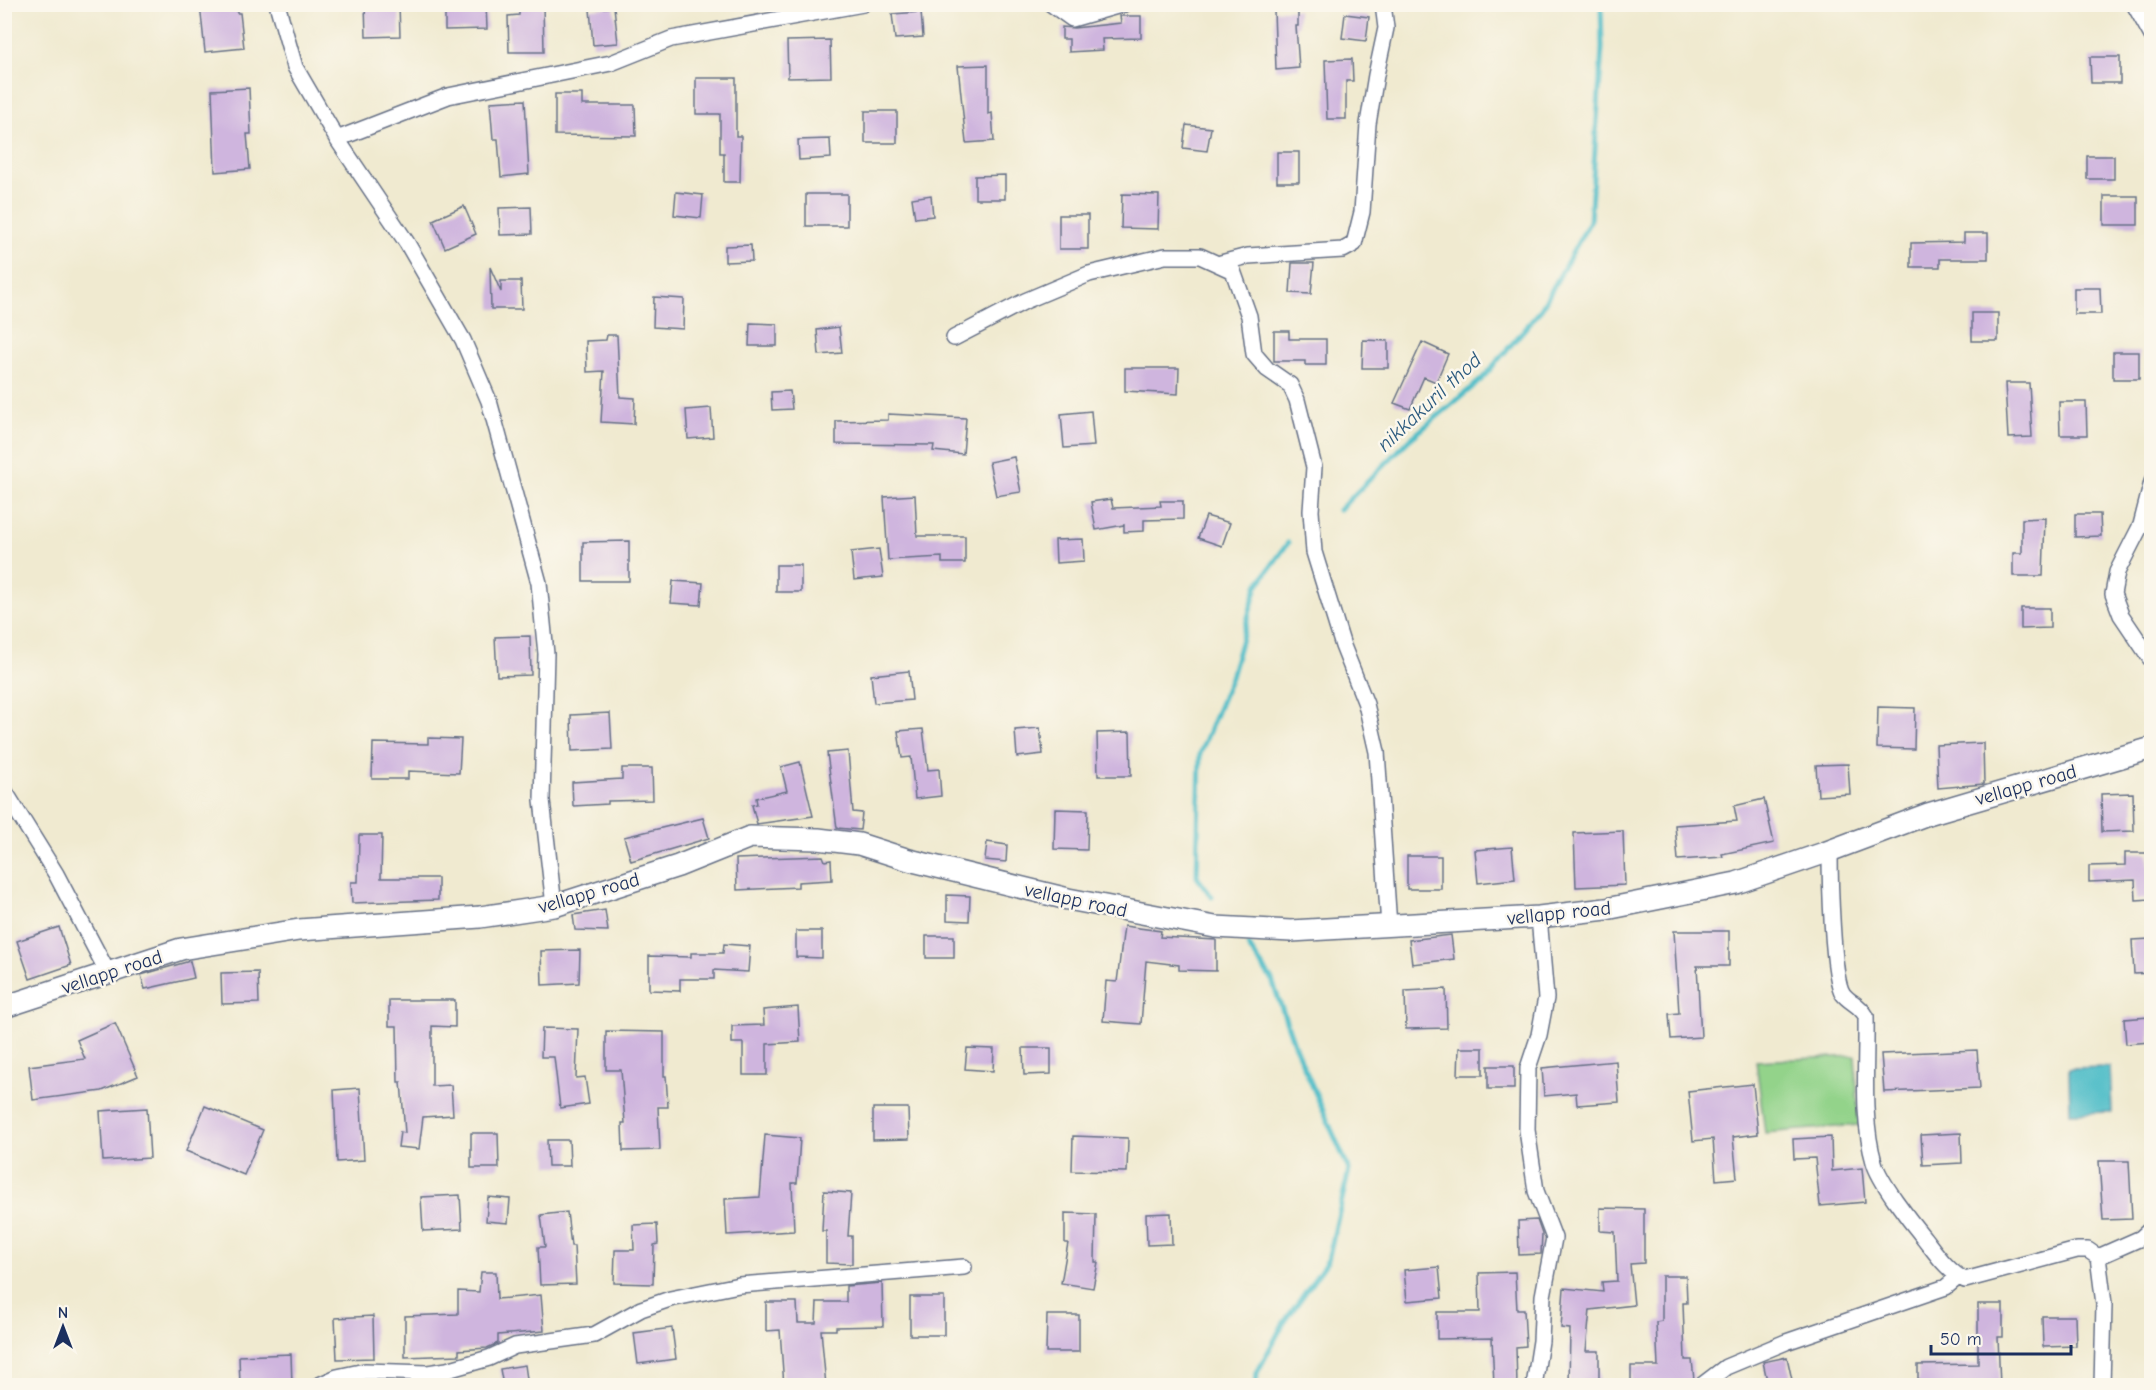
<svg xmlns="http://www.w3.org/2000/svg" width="2156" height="1390" font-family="'Comic Neue',sans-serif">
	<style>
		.green { fill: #93d38a; stroke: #578174; stroke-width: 1.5 }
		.water { fill: #50bdc8; stroke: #367693; stroke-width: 1.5 }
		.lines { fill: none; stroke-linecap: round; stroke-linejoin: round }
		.stream { stroke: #50bdc8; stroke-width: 5 }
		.building { fill: #cfb5de }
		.street-casing { stroke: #667086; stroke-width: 18 }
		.secondary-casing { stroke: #667086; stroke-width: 24 }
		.street { stroke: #fff; stroke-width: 15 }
		.secondary { stroke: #fff; stroke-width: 21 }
		.labels { text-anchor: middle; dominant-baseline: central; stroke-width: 5; stroke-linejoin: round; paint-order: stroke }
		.street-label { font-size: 20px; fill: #1b2f5e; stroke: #fbf7ec }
		.water-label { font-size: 21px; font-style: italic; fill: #2b5a7e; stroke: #fbf7ec }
	</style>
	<rect width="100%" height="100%" fill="#fbf7ec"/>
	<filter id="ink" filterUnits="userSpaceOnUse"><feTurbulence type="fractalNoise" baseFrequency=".0167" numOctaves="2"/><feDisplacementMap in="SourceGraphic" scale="12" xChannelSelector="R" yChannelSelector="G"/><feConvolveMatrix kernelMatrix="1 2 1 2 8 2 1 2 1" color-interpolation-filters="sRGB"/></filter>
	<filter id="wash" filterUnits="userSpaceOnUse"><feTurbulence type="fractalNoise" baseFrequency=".008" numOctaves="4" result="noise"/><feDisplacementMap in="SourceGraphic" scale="24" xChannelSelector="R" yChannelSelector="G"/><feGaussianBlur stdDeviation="1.35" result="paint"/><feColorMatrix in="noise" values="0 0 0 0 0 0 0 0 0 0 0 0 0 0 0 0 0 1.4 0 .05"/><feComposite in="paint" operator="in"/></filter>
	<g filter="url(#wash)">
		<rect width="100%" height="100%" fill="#f0ead0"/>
		<path class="green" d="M1855,1056L1859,1125L1765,1133L1756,1061Z"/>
		<path class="water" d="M2110,1067L2112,1112L2070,1113L2069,1068Z"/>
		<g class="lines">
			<path class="stream" d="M1339,510L1409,440L1481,380L1540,311L1590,221L1602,48L1601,4
				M1212,897L1197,877L1200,754L1231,677L1257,586L1288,543
				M1248,946L1272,980L1294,1044L1349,1170L1328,1260L1283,1324L1257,1373L1256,1386"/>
		</g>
		<g id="blocks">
			<path class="building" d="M200,4H236L237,13H240L244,48L205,52Z
				M365,4H399L400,36L366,37Z
				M445,4H486L487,29L445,30Z
				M519,4H543L544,52H509L508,16L519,15Z
				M614,7L618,43L593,45L590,9Z
				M1274,10H1298V26H1296L1299,68L1276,70Z
				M921,12L923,37L895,39L892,14Z
				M1345,14L1369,17L1366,41L1342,38Z
				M1120,16H1141V38L1102,39L1103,50L1069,52V39H1062V27L1074,28L1121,23Z
				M830,40L831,77L788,78L787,41Z
				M2090,57H2120V83H2091Z
				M1352,59L1353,81H1346V119H1327L1325,60Z
				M988,65V114L992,113L994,141L966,143L958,66Z
				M696,78H736V136H741L740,182H724V153H720V114H696Z
				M249,88L251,134H247L250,169L215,172L212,90Z
				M555,94H582V105H635L636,136L555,135Z
				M525,100L529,174L501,177L498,139H493L490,102Z
				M865,111H897V143H865Z
				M1186,125L1211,128L1207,151L1183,148Z
				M830,139L831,158L799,160L798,140Z
				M1277,152H1299V182H1277Z
				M2087,156H2114V179H2087Z
				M1005,175V199H975V176Z
				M676,192L703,195L701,218L674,215Z
				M806,194H847V226H806Z
				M1122,194L1159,195L1158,229L1121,228Z
				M931,195L933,216L915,218L912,198Z
				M2104,196H2138V225H2104Z
				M464,206L476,234L445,248L433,220Z
				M531,207L532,234L500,235L499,208Z
				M1059,215H1088V249H1059Z
				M1964,233H1988V259H1940V267H1911V243L1964,242Z
				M751,245L752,261L725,262V246Z
				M1292,263H1314L1311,294L1290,293Z
				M490,267L501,292V281H521L522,309H491Z
				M2074,288H2100L2101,314H2074Z
				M654,297L684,299L683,329L653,327Z
				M1972,313H1998V341H1972Z
				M750,323L777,324V346H749Z
				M839,327L842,353L819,355L817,330Z
				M1274,331H1289V339H1326V365H1305V361H1274Z
				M607,335H617L620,397L635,398L634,424L601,422L604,371L587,372L586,341L606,340Z
				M1363,340L1388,341V368H1362Z
				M1422,342L1448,354L1436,382L1424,377L1410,409L1394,403Z
				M2113,352H2139V379H2113Z
				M1125,368H1179L1178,394L1125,391Z
				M2005,383H2029L2032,437L2008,438Z
				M790,391L792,409L772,410L771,392Z
				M2059,402H2086L2087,435H2060Z
				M711,408L713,437L688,439L686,410Z
				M1091,411L1094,446L1064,448L1061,414Z
				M888,414L966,418L963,454L933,451L934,445L836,444V421L888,420Z
				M1014,457L1021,492L996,496L989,462Z
				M915,495L917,536H965V563H942V557L888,560L884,497Z
				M1111,499L1113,508L1161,506L1160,501H1183V519L1144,520V531L1124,532V525L1096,530L1091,502Z
				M2075,514H2100L2101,536L2075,537Z
				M1206,516L1230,523L1222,546L1198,538Z
				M2045,518L2043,576H2013V553H2022V519Z
				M1083,539L1084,561L1056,563L1055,540Z
				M629,541V581H583V542Z
				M879,549L883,577L854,580L851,552Z
				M776,565H801V592H776Z
				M673,581L703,583L701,605L671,603Z
				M2021,608H2050V628L2021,629Z
				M530,636L531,675L497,676L495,637Z
				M909,671L912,700L874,703L871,675Z
				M1878,707L1915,708L1914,749L1877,748Z
				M610,713L612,749L572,751L571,715Z
				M1040,728L1043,754L1017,757L1015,730Z
				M923,729L928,770L939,769L941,796L915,799L911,757L902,758L898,731Z
				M1130,732L1131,776H1098L1097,733Z
				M428,738L461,739L459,773L408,771V779H372L373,743L428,744Z
				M1983,743L1984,784L1938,788L1936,745Z
				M848,751L853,812L862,813L860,830L837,828L827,753Z
				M800,762L813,816L757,824L752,805L757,804L756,798L787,791L781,767Z
				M1848,764L1850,794L1818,796L1816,765Z
				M622,768H652L653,800L608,801V804L573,806L572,782L622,779Z
				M2133,793L2134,831L2102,832L2101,794Z
				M1764,799L1774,843L1722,854L1723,857L1678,860L1675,825L1737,821L1734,806Z
				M1055,809L1088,810L1087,850L1054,849Z
				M703,818L709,838L631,861L624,837Z
				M1623,831L1625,885L1576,887L1574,833Z
				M359,835H382L381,878H438V900L352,903L351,882H358Z
				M987,842L1007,845L1006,862L985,860Z
				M1512,847L1515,879L1478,883L1475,850Z
				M2125,853H2148L2151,899L2136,900L2135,880L2089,882V866L2125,865Z
				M823,856L825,861L831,860L832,880L798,882V887L737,890L736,859Z
				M1407,856H1441V889H1407Z
				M947,895L970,896L969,921L947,920Z
				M605,910L608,931L575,930L573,915Z
				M1124,926L1161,931L1160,937L1216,940V971L1179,970V965L1146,961L1141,1024L1103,1021L1106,981L1117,982Z
				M59,927L71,965L30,979L17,941Z
				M796,931H822V958L796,957Z
				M1674,931H1729V966H1697L1701,1037L1671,1039L1669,1014L1679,1013Z
				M1451,935L1454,959L1412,964L1409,940Z
				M926,936H954V958H926Z
				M2151,939V973L2134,974L2132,940Z
				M724,944L750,946L748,972L714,970V979H680V991L649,990V956L691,957V953H723Z
				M580,950L579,983L542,985L541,951Z
				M190,961L194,978L145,989L141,975Z
				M258,972L259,1003L222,1004L221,973Z
				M1446,989L1447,1028L1406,1029L1405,991Z
				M389,1000H455V1027L432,1026V1086L451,1085L453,1115L423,1117L419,1149L398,1147L400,1132L405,1133L401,1082H398L397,1026H389Z
				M798,1007L800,1042L767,1044V1075H743V1043H732V1026L764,1025L763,1010Z
				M2149,1017L2150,1042L2126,1044L2124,1019Z
				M115,1023L138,1076L102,1091L33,1100L29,1066L85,1059L77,1040Z
				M542,1028L578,1029L576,1078L585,1077L589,1104L560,1108L554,1057H541Z
				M606,1031L664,1032V1076H666L668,1107H658L660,1150L623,1151L622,1123H625L621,1070H606Z
				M967,1048L994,1049L993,1071L965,1069Z
				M1023,1048H1051V1074L1024,1075Z
				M1459,1048H1483V1075H1458Z
				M1977,1050L1980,1088L1884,1092L1881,1054Z
				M1616,1061L1619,1102L1577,1105L1576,1093L1544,1096L1542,1068Z
				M1488,1066H1514V1089H1488Z
				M1753,1084L1758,1134L1733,1137L1737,1178L1716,1180L1713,1139L1693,1141L1688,1091Z
				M360,1088L364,1160L337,1162L334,1090Z
				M205,1106L263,1130L244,1175L186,1151Z
				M147,1108L150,1158L103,1161L100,1111Z
				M873,1108H908L909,1139L873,1140Z
				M471,1133H498L499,1168H471Z
				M1961,1133L1962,1163L1923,1165L1921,1135Z
				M765,1135L800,1138L797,1183H792L794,1231L727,1235L725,1199L760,1197Z
				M1073,1136L1128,1138L1127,1172L1072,1171Z
				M1831,1137L1832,1171L1862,1168L1865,1202L1820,1206L1815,1158L1794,1159L1793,1139Z
				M547,1140H569L570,1166H548Z
				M2099,1161H2129L2132,1219L2103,1220Z
				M824,1191L851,1193L848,1236H852V1264L826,1263V1231H822Z
				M460,1195L462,1229L423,1231L421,1197Z
				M488,1197L510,1199L508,1223L486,1221Z
				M1600,1208L1644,1209V1263L1630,1264L1634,1305L1590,1310L1586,1351H1599V1386H1569L1570,1329L1561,1328L1564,1288L1603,1292L1602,1282L1617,1281L1615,1232L1600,1231Z
				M567,1212L571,1246H574L576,1284L540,1285L538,1247H545L541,1215Z
				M1065,1213L1096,1214L1095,1262H1098L1093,1288L1061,1283L1068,1243H1065Z
				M1171,1213L1172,1244L1147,1245L1146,1214Z
				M1537,1220L1542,1234L1541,1254L1519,1255L1518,1221Z
				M657,1224L658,1244L654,1245L653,1284L614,1283L615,1250H634L633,1225Z
				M1439,1267L1442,1298L1407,1301L1404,1270Z
				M481,1272H496L497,1299L541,1295L544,1331L498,1335V1343L487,1348L459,1350V1355L405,1357V1316L458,1314V1291L479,1292Z
				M1515,1272L1517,1310H1524L1526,1346L1516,1347L1517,1386H1494L1492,1338L1437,1339V1312H1480L1479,1273Z
				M1662,1276H1686L1687,1303H1683L1685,1360H1692L1694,1380L1692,1384L1631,1386V1366H1658L1656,1322L1662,1321Z
				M882,1283L883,1326L836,1327V1330H821L826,1386H784L780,1330L766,1331V1302H797L798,1323H816L817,1302H846V1286Z
				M910,1297H944V1335H910Z
				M1978,1304H2003V1337H1998L2000,1386H1918V1365L1978,1364Z
				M1047,1315H1079V1352H1046Z
				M373,1316L374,1358L337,1359L335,1318Z
				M2042,1316H2075L2076,1346L2043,1347Z
				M672,1328L676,1359L638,1364L634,1333Z
				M291,1354L292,1386H240L239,1356Z
				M1787,1357L1792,1380L1768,1385L1763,1362Z
				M525,1365L528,1386H503L500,1369Z"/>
		</g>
	</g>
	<g filter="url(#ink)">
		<use href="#blocks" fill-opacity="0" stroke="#667086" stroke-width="1.5"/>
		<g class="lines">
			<defs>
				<path id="street" d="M277,4L295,67L337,139L407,243L463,340L489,401L539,583L546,654L542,800L554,906
					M1051,4L1072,19L1124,4
					M2134,4L2152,36
					M337,139L448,96L611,63L671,39L863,4
					M1221,263L1248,256L1343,250L1354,244L1362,212L1368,124L1376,75L1386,28L1383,4
					M954,338L1025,301L1089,274L1165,256H1200L1233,271L1249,316L1254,354L1267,369L1290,385L1297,400L1314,467L1311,511L1314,552L1343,646L1366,704L1377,752L1389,926
					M2152,482L2141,525L2117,572L2113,594L2121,615L2152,661
					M4,790L56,874L108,973
					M1830,851C1830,875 1832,979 1843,994C1850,1003 1859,1004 1866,1016C1867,1061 1861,1118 1874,1162C1879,1181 1910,1221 1924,1238C1935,1252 1948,1272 1965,1280L2077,1250H2088L2098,1257L2104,1304L2102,1386
					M2098,1257L2141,1238L2152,1228
					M317,1386L337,1377L365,1371L428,1373L447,1370L489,1358L515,1346L594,1335L641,1309L670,1299L739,1285L964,1267
					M1534,1386L1541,1341L1543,1296L1554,1238L1536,1191L1527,1130L1528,1068L1539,1035L1546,998L1539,917
					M1701,1386L1726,1367L1786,1342L1946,1287L1958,1277"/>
				<path id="secondary" d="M4,1007L181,949L299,930L480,917L554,906L678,866L750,837L818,839L859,844L909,860L1068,899L1215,927L1291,931L1539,917L1606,909L1736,883L1824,853L1928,814L2152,748"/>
			</defs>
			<use href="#street" class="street-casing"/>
			<use href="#secondary" class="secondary-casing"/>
			<use href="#street" class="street"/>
			<use href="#secondary" class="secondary"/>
		</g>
	</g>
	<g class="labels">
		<g class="street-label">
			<text transform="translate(2026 785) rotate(-16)">vellapp road</text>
			<text transform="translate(589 893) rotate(-16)">vellapp road</text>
			<text transform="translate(1076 900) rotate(12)">vellapp road</text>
			<text transform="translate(1559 913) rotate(-6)">vellapp road</text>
			<text transform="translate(112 972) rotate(-18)">vellapp road</text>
		</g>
		<g class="water-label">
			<text transform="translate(1429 402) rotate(-43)">nikkakuril thod</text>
		</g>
	</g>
	<rect width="2156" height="1390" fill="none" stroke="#fbf7ec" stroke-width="24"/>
	<g transform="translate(63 1327)" stroke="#fbf7ec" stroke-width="4.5" paint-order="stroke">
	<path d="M0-4.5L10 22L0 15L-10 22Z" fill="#1b2f5e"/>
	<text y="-9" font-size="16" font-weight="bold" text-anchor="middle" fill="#1b2f5e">N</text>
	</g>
	<path d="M1931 1345v9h140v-9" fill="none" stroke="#1b2f5e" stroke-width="3"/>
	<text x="1940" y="1345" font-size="18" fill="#1b2f5e" stroke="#fbf7ec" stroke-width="4.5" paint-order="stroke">50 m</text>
</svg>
